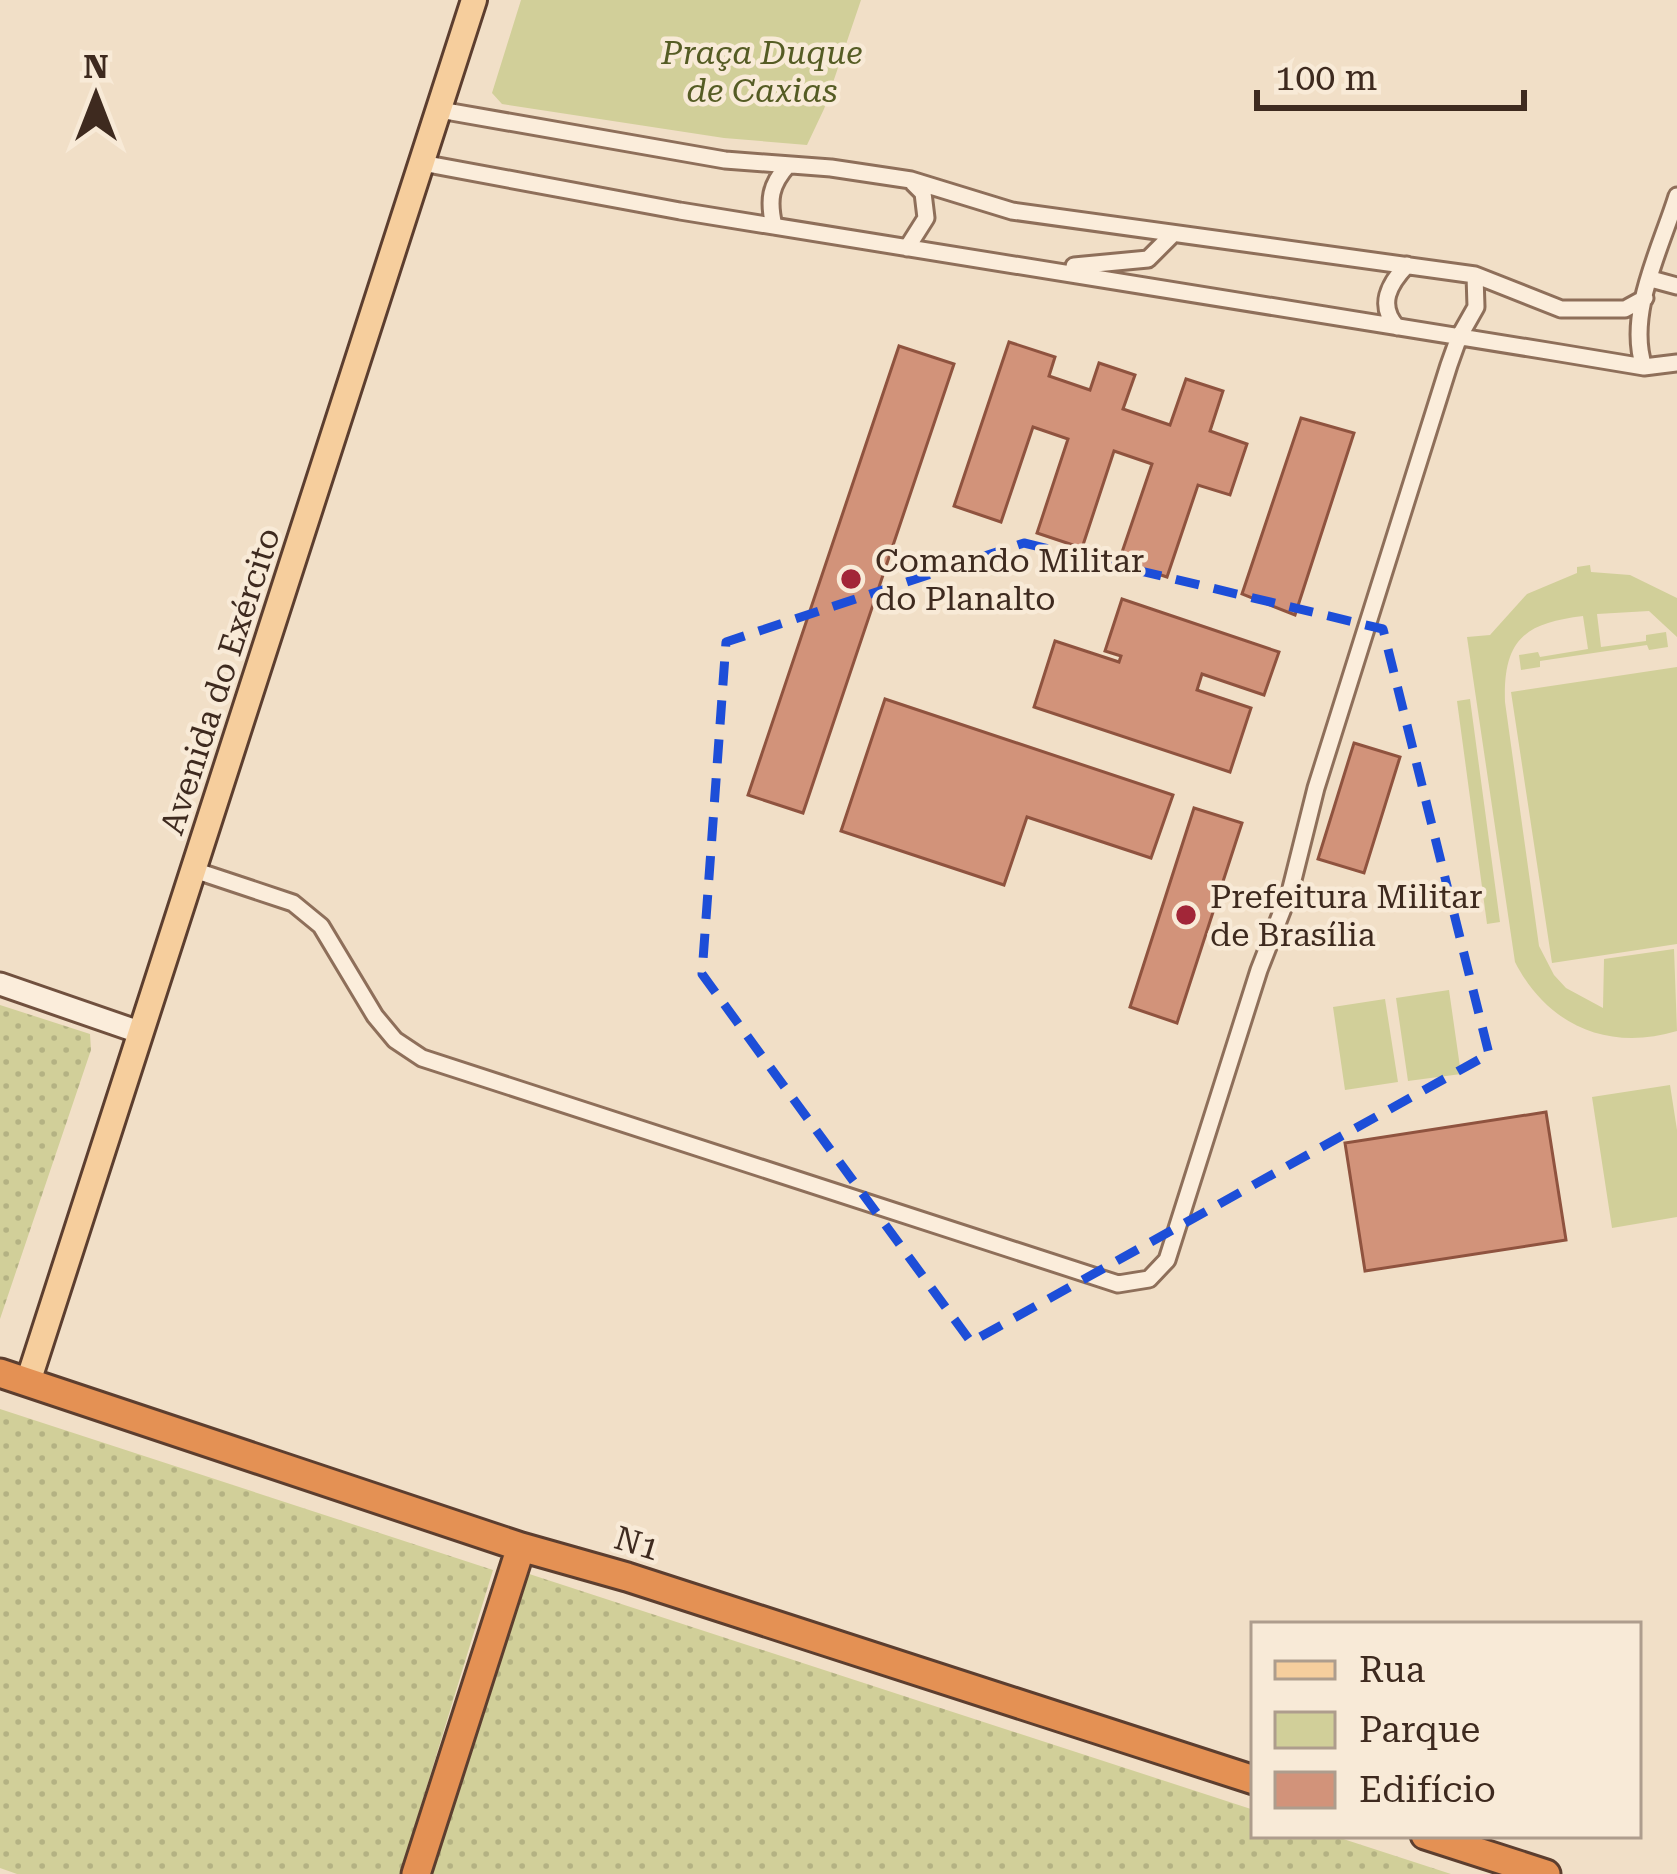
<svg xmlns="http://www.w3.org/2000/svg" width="1677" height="1874" font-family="'Roboto Serif',serif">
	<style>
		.grass { fill: url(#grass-dots) }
		.park { fill: #d1cf99 }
		.building { fill: #d2937a; stroke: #8f533f; stroke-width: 3 }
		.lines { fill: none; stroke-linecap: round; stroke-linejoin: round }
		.street-casing { stroke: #8e6f5a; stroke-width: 21 }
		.secondary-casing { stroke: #70503e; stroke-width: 27 }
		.primary-casing { stroke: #5c3e2f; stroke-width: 30 }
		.highway-casing { stroke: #5c3e2f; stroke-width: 33 }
		.street { stroke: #fbeddb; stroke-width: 15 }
		.secondary { stroke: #fbeddb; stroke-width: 21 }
		.primary { stroke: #f6ce9d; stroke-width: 24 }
		.highway { stroke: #e49154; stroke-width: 27 }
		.marked { fill: none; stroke: #1d4ed8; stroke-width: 9; stroke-dasharray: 24 15; stroke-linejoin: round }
		.poi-dot { fill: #a22638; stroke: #f8ead7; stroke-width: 4.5 }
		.labels { text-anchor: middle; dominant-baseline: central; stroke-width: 9; stroke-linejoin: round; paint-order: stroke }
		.park-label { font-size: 33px; font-style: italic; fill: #555c24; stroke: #f8ead7 }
		.poi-label { font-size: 33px; fill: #3e2a1f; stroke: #f8ead7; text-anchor: start }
		.street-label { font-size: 33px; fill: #3e2a1f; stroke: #f8ead7 }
	</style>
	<defs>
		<pattern id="grass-dots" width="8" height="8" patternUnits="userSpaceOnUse" patternTransform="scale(3)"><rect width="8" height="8" fill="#d1cf99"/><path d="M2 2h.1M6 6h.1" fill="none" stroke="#b4b283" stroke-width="1.8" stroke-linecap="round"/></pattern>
	</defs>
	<rect width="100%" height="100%" fill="#f1dfc7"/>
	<path class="grass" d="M0,1005L90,1034L91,1050L0,1319Z
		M0,1409L493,1570L400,1874H17L0,1868Z
		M517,1570L1254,1810V1835H1331L1451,1874H425Z"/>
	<path class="park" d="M521,0H861L824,109L807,145L724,138L502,104L492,93Z
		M1590,565L1591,572L1630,575L1677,598V637L1649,611L1597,614L1601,647L1646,641V635L1666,632L1668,647L1649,650L1647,645L1540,661V667L1521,670L1519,655L1538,652L1540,657L1588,649L1583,616C1525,623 1503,639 1505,702L1539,946L1554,975L1566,988L1603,1008L1604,959L1674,949L1677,1031C1608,1052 1547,1025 1515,962L1467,637L1490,635L1527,594L1577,573V567Z
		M1677,667V944L1552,963L1511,692Z
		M1470,699L1500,922L1487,924L1457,701Z
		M1449,990L1461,1074L1408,1081L1396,998Z
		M1385,999L1398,1082L1345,1090L1333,1007Z
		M1670,1085L1677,1130V1217L1612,1228L1592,1097Z"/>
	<path class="building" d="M1009,342L1055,357L1049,376L1090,390L1099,363L1135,375L1123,409L1170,425L1186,379L1223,391L1210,431L1247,444L1230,495L1198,485L1167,577L1119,561L1152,464L1114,451L1082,548L1037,533L1068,439L1033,427L1001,522L954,506Z
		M899,346L954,364L803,813L748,795Z
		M1301,418L1354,433L1295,615L1242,594Z
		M1122,599L1279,652L1264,695L1202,674L1197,690L1251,708L1230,772L1034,707L1055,641L1119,662L1121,656L1105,651Z
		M885,699L1173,795L1151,858L1027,817L1004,885L841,831Z
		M1354,743L1400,757L1364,873L1318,859Z
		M1194,808L1242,823L1177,1023L1130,1007Z
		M1546,1112L1566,1240L1365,1271L1345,1143Z"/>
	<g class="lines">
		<defs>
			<path id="street" d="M440,110L725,160L831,168L911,180L1012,211L1475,275L1561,309H1625L1645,298
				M422,163L680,211L1560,353L1644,367L1677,363
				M774,226C768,200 770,185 788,165
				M907,248L926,218L923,193L913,183
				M1074,266L1148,259L1172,235
				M1651,279L1677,286
				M1397,327C1377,305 1389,284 1407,265
				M1644,367C1626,314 1661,248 1677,196
				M194,870L293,903L321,926L375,1016L395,1040L422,1058L1118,1284L1149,1279L1167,1260L1259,970L1291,888L1316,788L1449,365L1459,337L1476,307L1475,275"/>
			<path id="secondary" d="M0,984L139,1032"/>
			<path id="primary" d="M28,1382L474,0"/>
			<path id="highway" d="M0,1373L521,1547L627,1577L1254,1780
				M1425,1835L1546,1874
				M416,1874L521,1547"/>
		</defs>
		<use href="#street" class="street-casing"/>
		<use href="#secondary" class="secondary-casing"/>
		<use href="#primary" class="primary-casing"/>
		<use href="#highway" class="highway-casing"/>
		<use href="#street" class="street"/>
		<use href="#secondary" class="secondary"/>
		<use href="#primary" class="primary"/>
		<use href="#highway" class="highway"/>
	</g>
	<path class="marked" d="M1024,543L1383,629L1489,1054L971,1342L702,974L726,642Z"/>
	<g class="poi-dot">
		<circle cx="851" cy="579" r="12"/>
		<circle cx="1186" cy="915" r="12"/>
	</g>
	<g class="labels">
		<g class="park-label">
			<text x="762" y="52">Praça Duque<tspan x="762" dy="38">de Caxias</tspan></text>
		</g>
		<g class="poi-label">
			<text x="875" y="560">Comando Militar<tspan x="875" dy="38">do Planalto</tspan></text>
			<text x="1210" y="896">Prefeitura Militar<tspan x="1210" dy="38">de Brasília</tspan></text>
		</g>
		<g class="street-label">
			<text transform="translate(220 681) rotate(-72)">Avenida do Exército</text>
			<text transform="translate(637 1543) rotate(17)">N1</text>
		</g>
	</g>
	<rect x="1251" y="1622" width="390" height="216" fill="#f8ead7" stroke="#ae9d8d" stroke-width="3"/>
	<rect x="1275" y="1661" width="60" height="18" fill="#f6ce9d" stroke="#ae9d8d" stroke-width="3"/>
	<text x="1359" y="1682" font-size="36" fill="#3e2a1f">Rua</text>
	<rect x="1275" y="1712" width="60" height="36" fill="#d1cf99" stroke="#ae9d8d" stroke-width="3"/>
	<text x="1359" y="1742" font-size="36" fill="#3e2a1f">Parque</text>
	<rect x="1275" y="1772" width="60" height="36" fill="#d2937a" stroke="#ae9d8d" stroke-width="3"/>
	<text x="1359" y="1802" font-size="36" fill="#3e2a1f">Edifício</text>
	<g transform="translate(96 96)" stroke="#f8ead7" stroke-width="9" paint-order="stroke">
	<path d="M0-9L21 45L0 30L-21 45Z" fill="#3e2a1f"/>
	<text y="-18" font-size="33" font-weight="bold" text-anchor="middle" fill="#3e2a1f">N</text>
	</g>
	<path d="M1257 90v18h267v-18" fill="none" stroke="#3e2a1f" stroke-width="6"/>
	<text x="1275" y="90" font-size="36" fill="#3e2a1f" stroke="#f8ead7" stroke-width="9" paint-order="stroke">100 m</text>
</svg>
